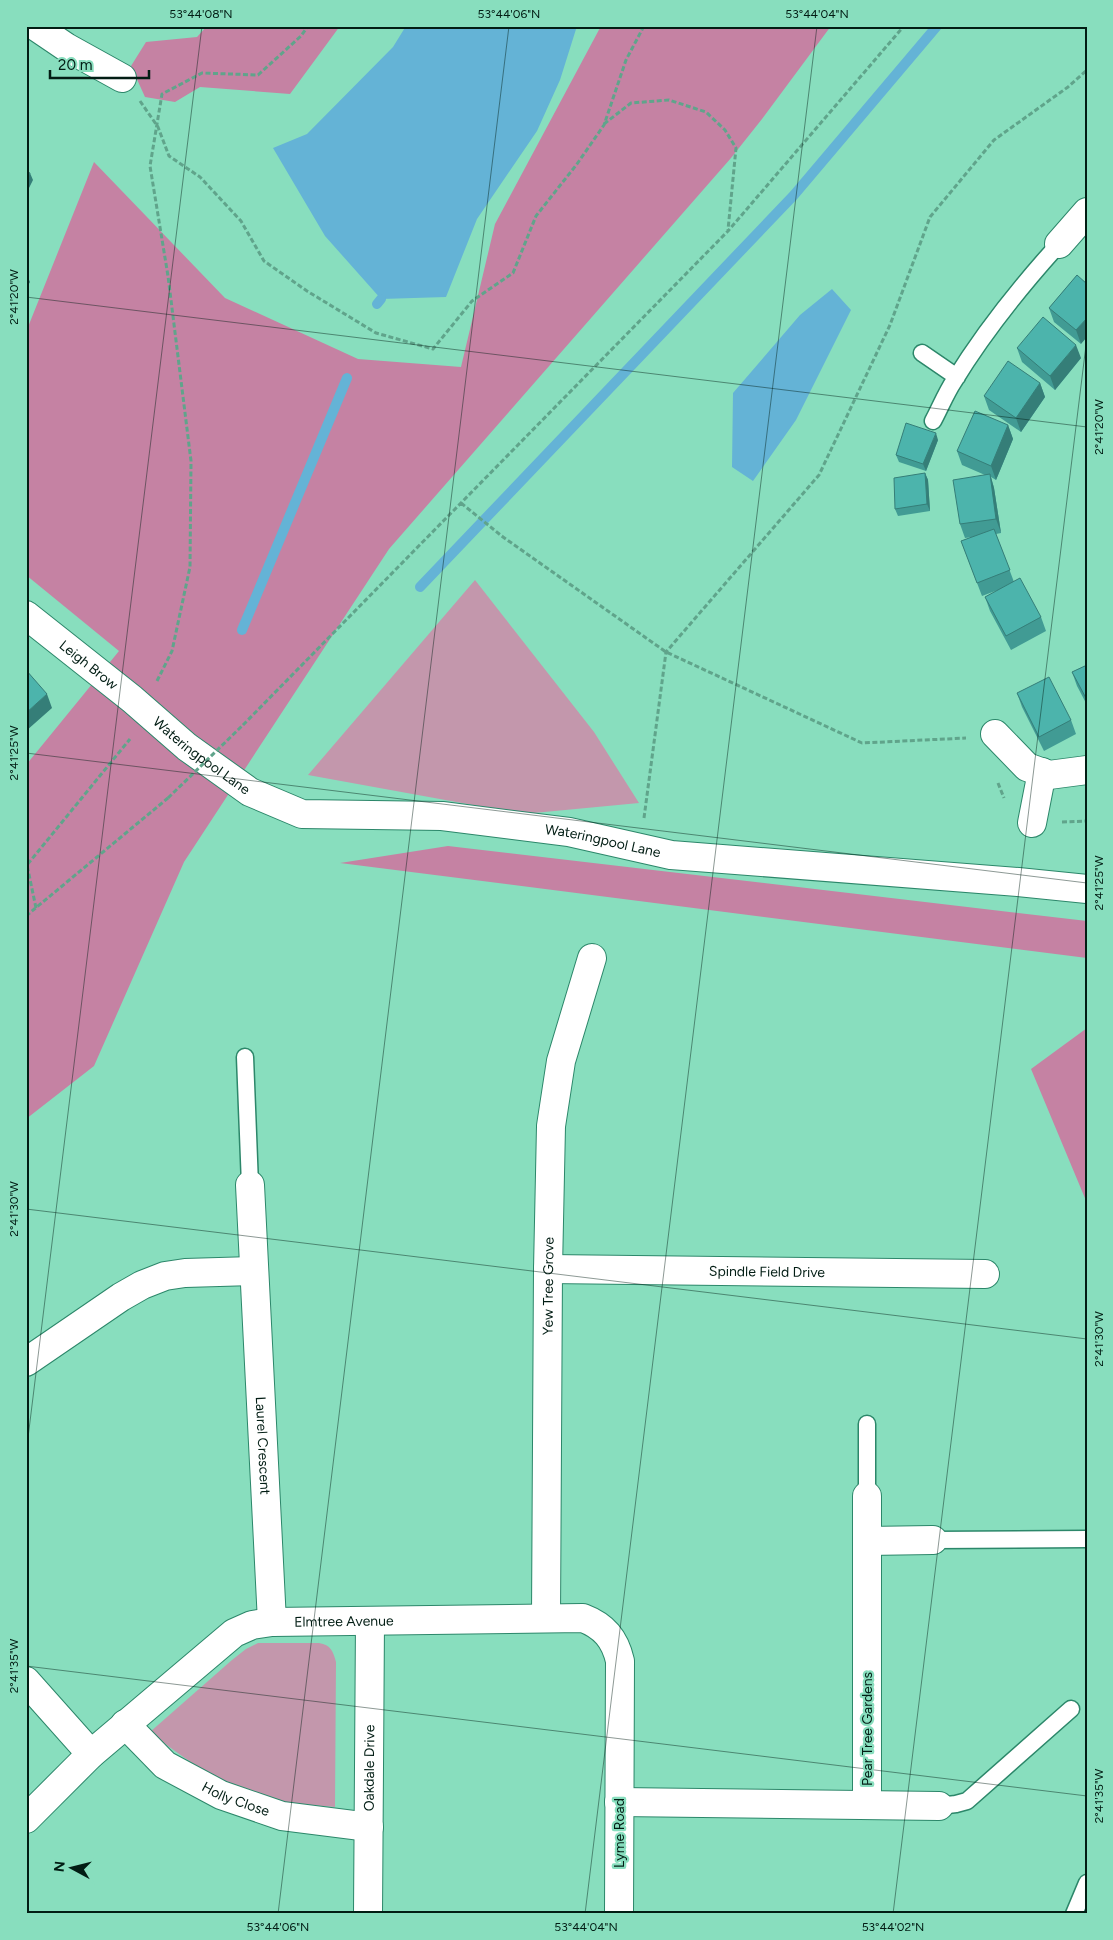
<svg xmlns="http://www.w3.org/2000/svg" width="1113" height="1940" font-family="Figtree,sans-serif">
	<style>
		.green { fill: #c397ac }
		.forest { fill: #c582a3 }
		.water { fill: #64b3d6 }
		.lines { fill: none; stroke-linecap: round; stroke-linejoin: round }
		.stream { stroke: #64b3d6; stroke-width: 10 }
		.service-casing { stroke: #2c876a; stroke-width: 19 }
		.minor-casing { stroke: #2c876a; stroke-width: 30 }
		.path { stroke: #60a48b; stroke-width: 3; stroke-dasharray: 5 2.5; stroke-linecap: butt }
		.service { stroke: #fff; stroke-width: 16 }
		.minor { stroke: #fff; stroke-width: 28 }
		.path-bridge { stroke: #60a48b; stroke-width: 3; stroke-dasharray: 5 2.5; stroke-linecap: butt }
		.wall { fill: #419b94 }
		.shaded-wall { fill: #357e78 }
		.building { fill: #4cb4ac; stroke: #357e78 }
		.ticks { fill: none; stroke: #021d14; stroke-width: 1; stroke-opacity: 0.45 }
		.labels { text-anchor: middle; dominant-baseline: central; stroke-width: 4.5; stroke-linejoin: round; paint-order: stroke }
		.street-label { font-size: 14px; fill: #021d14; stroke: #88debe }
		.neatline { fill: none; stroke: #021d14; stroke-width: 2 }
		.ticks-label { font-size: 12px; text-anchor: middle; fill: #021d14 }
	</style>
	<rect width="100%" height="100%" fill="#88debe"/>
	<path class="green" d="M475,580L594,732L639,803L523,814L308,775Z
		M258,1643H319C331,1645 333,1651 336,1662L335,1807C311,1805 286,1804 263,1797C220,1784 184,1759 150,1732L232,1660L246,1649Z"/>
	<path class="forest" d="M207,26H340L290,94L200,87L175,102L145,97L131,66L146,42L197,37Z
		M601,26H831L762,119L731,158L389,549L184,862L94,1066L26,1119V765L119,651L26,575V332L94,162L225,298L358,359L461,367L495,224Z
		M448,846L1087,921V958L340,863Z
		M1087,1028V1203L1031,1069Z"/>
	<path class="water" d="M406,26H577L560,80L537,131L477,219L446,297L381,299L325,236L273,148L307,134L393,47Z
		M832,289L851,310L796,420L753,481L732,467L733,393L800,315Z"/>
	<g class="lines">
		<path class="stream" d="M377,304L381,299
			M420,587L794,195L937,26
			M242,630L347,378"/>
		<defs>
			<path id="service" d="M922,353L957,377
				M933,421C940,408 946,393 954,381C984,332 1021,286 1059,244
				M245,1057L250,1185
				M867,1496V1424
				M933,1540L1087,1539
				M939,1806L956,1804L967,1801L1071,1709
				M1074,1914L1087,1883"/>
			<g id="minor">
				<path d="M35,26L66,47L122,78"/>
				<path d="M1059,244L1087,212"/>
				<path id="s1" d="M26,615L132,699L187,747L250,792L302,814L442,816L569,832L671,855L1018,882L1087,889"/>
				<path d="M995,734L1027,767L1049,775L1087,770"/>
				<path d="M1032,823L1042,772"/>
				<path id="s2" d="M250,1185L272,1622"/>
				<path id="s3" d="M548,1269L985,1274"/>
				<path d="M26,1362L121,1297L142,1285L165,1276L185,1273L253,1271"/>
				<path d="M867,1496V1804"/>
				<path d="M867,1541L933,1540"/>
				<path id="s4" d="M546,1618L548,1269L551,1126L561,1061L592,958"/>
				<path d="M26,1681L91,1754"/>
				<path id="s5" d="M125,1724L165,1765L221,1795L282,1816L369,1827"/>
				<path d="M619,1802L939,1806"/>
				<path id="s6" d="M26,1819L91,1754L234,1633L252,1625L272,1622L583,1618C604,1626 615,1639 620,1661L619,1914"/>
				<path id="s7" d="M368,1914L370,1621"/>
			</g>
		</defs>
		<use href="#service" class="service-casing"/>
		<use href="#minor" class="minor-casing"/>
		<path class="path" d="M140,101L158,127L169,156L200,177L241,221L264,261L307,291L376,333L433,349L472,301L513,273L536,216L577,164L604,125L626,60L644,26
			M604,124L631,103L669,100L706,112L725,130L736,148L728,230
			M461,503L503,537L666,652L862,743L966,738
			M157,681L172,651L190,567L191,461L168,276L150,166L162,94L202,73L258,75L301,36L308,26
			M243,725L728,231L904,26
			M998,783L1004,798
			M644,818L666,652L819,475L890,325L930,217L994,140L1068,87L1087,70
			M1062,822L1087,821
			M36,908L27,865L130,739
			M26,916L168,798"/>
		<use href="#service" class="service"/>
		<use href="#minor" class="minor"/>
		<path class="path-bridge" d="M168,798L243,725"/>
	</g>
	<path class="wall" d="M1077,275L1081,344L1054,322L1049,308Z
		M1017,348L1081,358L1055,390L1022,362Z
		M1040,383L1045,397L1021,432L989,410L984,396Z
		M1008,425L1013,439L996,480L991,477L994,488L1001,533L996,534L1014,582L1041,617L1046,631L1011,650L990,611L985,597L998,590L982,596L961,541L972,537L965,538L960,524L985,475L962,465L957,451Z
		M938,440L926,471L899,462L896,455Z
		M925,473L928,480L930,511L898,516L895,509Z
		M1087,665V705L1077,686L1072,672Z
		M1017,693L1071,720L1076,734L1044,751L1022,707Z"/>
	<path class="shaded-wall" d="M30,173L33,180L26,194V182Z
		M26,273L30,282L26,289Z
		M1087,318V337L1081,344L1076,330Z
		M1076,345L1081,358L1055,390L1050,376Z
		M1040,383L1045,397L1021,432L1016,418Z
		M1008,425L1013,439L996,480L991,466Z
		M936,433L938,440L926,471L923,464Z
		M925,473L928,480L930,511L927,504Z
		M990,474L994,488L1001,533L996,519Z
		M47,694L52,708L26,731V713Z"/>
	<path class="building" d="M26,171L30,173L26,182Z
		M1077,275L1087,284V318L1076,330L1049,308Z
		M1043,317L1076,345L1050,376L1017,348Z
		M1008,361L1040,383L1016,418L984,396Z
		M975,411L1008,425L991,466L957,451Z
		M906,423L936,433L923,464L896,455Z
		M925,473L927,504L895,509L894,478Z
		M990,474L996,519L960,524L953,480Z
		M994,529L1010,570L977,583L961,541Z
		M1020,578L1041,617L1006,636L985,597Z
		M1087,665V700L1072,672Z
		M26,670L47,694L26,713Z
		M1049,677L1071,720L1039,737L1017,693Z"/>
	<path class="ticks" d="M26,297L1087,427M26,753L1087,883M26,1209L1087,1339M26,1454L202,26M26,1666L1087,1796M278,1914L509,26M585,1914L817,26M893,1914L1087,337"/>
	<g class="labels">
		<g class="street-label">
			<text stroke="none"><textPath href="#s1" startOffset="80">Leigh Brow</textPath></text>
			<text stroke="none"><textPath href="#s1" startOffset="225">Wateringpool Lane</textPath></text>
			<text stroke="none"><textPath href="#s1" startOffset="645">Wateringpool Lane</textPath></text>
			<text stroke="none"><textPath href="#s3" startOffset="219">Spindle Field Drive</textPath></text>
			<text stroke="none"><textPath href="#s4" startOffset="332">Yew Tree Grove</textPath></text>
			<text stroke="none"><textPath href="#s2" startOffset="261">Laurel Crescent</textPath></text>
			<text stroke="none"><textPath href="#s6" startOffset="391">Elmtree Avenue</textPath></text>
			<text transform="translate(867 1729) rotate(-90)">Pear Tree Gardens</text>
			<text stroke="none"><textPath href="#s7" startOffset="146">Oakdale Drive</textPath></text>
			<text stroke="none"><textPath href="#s5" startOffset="136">Holly Close</textPath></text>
			<text transform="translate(619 1833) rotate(-90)">Lyme Road</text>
		</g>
	</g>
	<rect width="1113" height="1940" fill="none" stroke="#88debe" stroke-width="55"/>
	<g transform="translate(72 1868) rotate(277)" stroke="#88debe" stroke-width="4" paint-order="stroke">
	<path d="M0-4L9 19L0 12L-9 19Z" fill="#021d14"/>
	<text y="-8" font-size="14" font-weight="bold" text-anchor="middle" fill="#021d14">N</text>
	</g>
	<path d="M50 70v8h99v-8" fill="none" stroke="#021d14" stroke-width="2.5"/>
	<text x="58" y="70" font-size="15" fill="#021d14" stroke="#88debe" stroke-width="4" paint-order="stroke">20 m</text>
	<rect x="28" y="28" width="1058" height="1884" class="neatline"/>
	<g class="ticks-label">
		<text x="201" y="18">53°44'08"N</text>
		<text x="509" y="18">53°44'06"N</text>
		<text x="817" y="18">53°44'04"N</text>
		<text transform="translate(14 297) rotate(-90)" y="4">2°41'20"W</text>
		<text transform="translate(1099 427) rotate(-90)" y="4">2°41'20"W</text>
		<text transform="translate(14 753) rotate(-90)" y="4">2°41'25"W</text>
		<text transform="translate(1099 883) rotate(-90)" y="4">2°41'25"W</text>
		<text transform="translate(14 1209) rotate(-90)" y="4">2°41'30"W</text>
		<text transform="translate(1099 1339) rotate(-90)" y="4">2°41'30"W</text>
		<text transform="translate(14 1666) rotate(-90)" y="4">2°41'35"W</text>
		<text transform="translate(1099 1796) rotate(-90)" y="4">2°41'35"W</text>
		<text x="278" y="1931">53°44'06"N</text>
		<text x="586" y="1931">53°44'04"N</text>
		<text x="893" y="1931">53°44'02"N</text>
	</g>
</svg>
